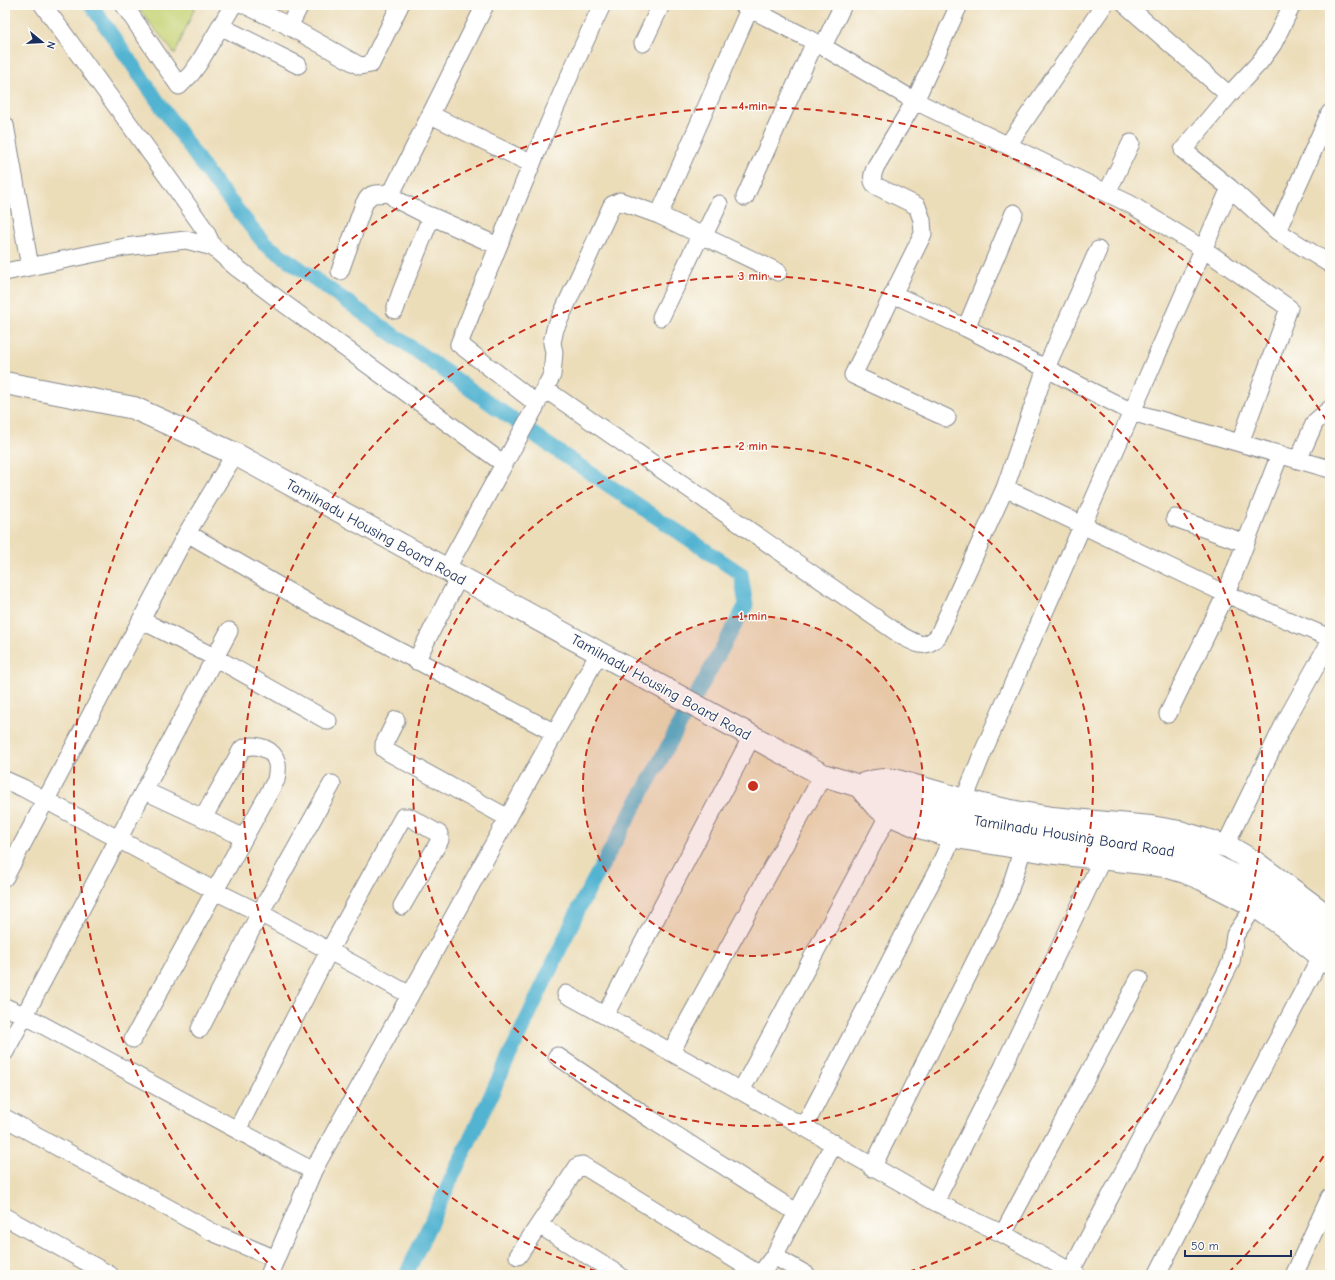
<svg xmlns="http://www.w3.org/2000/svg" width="1335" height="1280" font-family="'Comic Neue',sans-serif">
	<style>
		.green { fill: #c5d374; stroke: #708169 }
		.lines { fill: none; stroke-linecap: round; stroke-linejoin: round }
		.canal { stroke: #52b4d1; stroke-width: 15 }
		.street-casing { stroke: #84868c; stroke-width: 19 }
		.secondary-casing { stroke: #84868c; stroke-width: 24 }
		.street { stroke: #fff; stroke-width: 17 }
		.secondary { stroke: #fff; stroke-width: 22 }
		.ring { fill: none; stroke: #c8321e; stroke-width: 2; stroke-dasharray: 7 5 }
		.labels { text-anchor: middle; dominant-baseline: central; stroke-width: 3; stroke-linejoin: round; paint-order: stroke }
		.street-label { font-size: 15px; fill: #1b2f5e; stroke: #fdfcf7 }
		.centre { fill: #c8321e; stroke: #fdfcf7; stroke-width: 2 }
		.ring-label { font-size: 12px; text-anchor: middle; font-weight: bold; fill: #c8321e; stroke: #fdfcf7; stroke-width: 3; stroke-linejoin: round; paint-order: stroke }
	</style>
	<rect width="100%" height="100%" fill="#fdfcf7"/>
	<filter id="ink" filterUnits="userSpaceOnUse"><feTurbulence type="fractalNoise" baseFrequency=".025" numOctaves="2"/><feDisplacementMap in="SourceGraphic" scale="8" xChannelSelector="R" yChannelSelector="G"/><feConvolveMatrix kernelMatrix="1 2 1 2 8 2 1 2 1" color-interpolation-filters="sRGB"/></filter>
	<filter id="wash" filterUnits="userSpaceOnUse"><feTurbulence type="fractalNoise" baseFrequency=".012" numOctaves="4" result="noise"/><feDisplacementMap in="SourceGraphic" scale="16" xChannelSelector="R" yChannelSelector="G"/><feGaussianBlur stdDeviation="0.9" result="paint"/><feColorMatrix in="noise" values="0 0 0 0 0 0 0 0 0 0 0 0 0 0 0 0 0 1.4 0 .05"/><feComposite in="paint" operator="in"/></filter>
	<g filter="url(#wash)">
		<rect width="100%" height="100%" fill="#ecddb9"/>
		<path class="green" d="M136,5H196L175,54Z"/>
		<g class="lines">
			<path class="canal" d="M91,5L209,175L264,243L556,450L741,574L746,605L583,900L406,1275"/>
		</g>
	</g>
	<g filter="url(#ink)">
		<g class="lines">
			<defs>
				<path id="street" d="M43,5L172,183L205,230L213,247
					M124,5L179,86L191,74L199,63L233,5
					M245,5L283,23L360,66L371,64L400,5
					M743,5L815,42L915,101L1130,204L1203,249L1289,308L1240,443
					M1126,5L1229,95
					M1292,5L1273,44L1259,63L1229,95L1183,150L1230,188L1277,231L1330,264
					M220,26L298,65
					M289,27L300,5
					M643,43L661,5
					M823,46L843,5
					M431,115L532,164
					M5,125L30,267
					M1008,145L1104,5
					M389,193L397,200L431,217L401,292L395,310
					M1107,193L1131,143
					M745,197L815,42
					M659,215L751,5
					M431,217V216L498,246
					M1277,231L1330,113
					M703,237L719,204
					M340,271L364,204C374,185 381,201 394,188L485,5
					M5,272L125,247L186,240L213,247L237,268L286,305L504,464
					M893,294L966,328L1132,412L1230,188
					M661,317L700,236
					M966,328L1014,213
					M545,389L902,636C917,644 925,650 938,636L1005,488L1046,368L1098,250
					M540,398L552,375L554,352L552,343L555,329L612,205L620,201L659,215L778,272
					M947,418L853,375L923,234L922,220L917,206L876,186C870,180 873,173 876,166L915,101L959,5
					M1298,460L1315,422L1330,409
					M1005,488L1226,594L1330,638
					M1175,518L1245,543
					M187,533L315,607L555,733
					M446,570L537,404L459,344C505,230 549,116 602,5
					M141,620L216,658L328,721
					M416,661L459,577
					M1168,714L1226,594L1280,454
					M396,720L384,744V749L388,752L508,818
					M5,780L23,788L215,891L260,913L410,995
					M964,800L983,752L1132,412L1330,469
					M203,818L244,838
					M953,836L939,867L804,1127L935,1202L1003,1234L1077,1275
					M1225,846L1285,722L1330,641
					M5,877L187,533L235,454
					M566,994L741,1091L804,1127
					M5,1007L24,1015L313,1171
					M605,1015L752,736
					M200,1029L260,913L332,784
					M133,1039L276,780C277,774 278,769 277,764C274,748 254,742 242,749L203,818L145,791
					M5,1052L229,631
					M671,1052L823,775
					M557,1056L652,1120L796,1212
					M741,1091L889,814
					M5,1118L212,1232L276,1259
					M237,1130L329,951L403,817H409L439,834L440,840L402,906
					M872,1168L1008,895L1023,848
					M935,1202L1003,1067L1103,857
					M5,1217L110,1275
					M539,1225L619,1275
					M1003,1234L1139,979
					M518,1256L578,1166L582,1165L760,1275
					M774,1256L807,1275
					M1071,1271L1177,1070L1231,962L1235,935L1255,906
					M269,1275L313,1171L599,653
					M760,1275L774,1256L834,1143
					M1157,1275L1241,1109L1321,957
					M1294,1275L1330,1197"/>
				<path id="secondary" d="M5,383L134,408L235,454L823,775L977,822L1026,831L1107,840L1179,852L1205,861L1251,884L1298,917L1330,943
					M1330,918L1256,863L1229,847L1180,832L1151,827L1052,818L1016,812L982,805L894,780C880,779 871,781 859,786L876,806L884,812L919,827L950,836L1047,852L1143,863L1165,866L1185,872L1202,879L1255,906L1289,930L1330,964"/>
			</defs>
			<use href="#street" class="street-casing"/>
			<use href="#secondary" class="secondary-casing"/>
			<use href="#street" class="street"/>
			<use href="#secondary" class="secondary"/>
		</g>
	</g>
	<circle cx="753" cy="786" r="170" fill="#c8321e" fill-opacity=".12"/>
	<g class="ring">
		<circle cx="753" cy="786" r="170"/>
		<circle cx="753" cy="786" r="340"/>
		<path d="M608 1275A510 510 0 1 1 898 1275"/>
		<path d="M1330 1146A680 680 0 0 1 1230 1271M276 1271A680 680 0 1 1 1330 426"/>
	</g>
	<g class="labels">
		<g class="street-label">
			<text transform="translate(376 532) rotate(29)">Tamilnadu Housing Board Road</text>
			<text transform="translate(661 687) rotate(29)">Tamilnadu Housing Board Road</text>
			<text transform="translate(1074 836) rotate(9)">Tamilnadu Housing Board Road</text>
		</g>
	</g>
	<circle cx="753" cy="786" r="6" class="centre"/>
	<g class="ring-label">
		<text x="753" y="110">4 min</text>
		<text x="753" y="280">3 min</text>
		<text x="753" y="450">2 min</text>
		<text x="753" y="620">1 min</text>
	</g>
	<rect width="1335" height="1280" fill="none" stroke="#fdfcf7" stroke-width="20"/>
	<g transform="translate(42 42) rotate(108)" stroke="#fdfcf7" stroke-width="3" paint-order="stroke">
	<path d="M0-3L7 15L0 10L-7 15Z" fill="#1b2f5e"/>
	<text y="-6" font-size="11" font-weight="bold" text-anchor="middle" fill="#1b2f5e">N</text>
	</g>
	<path d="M1185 1250v6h106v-6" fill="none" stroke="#1b2f5e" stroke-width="2"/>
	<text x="1191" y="1250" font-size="12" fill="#1b2f5e" stroke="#fdfcf7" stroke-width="3" paint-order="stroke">50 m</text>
</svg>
